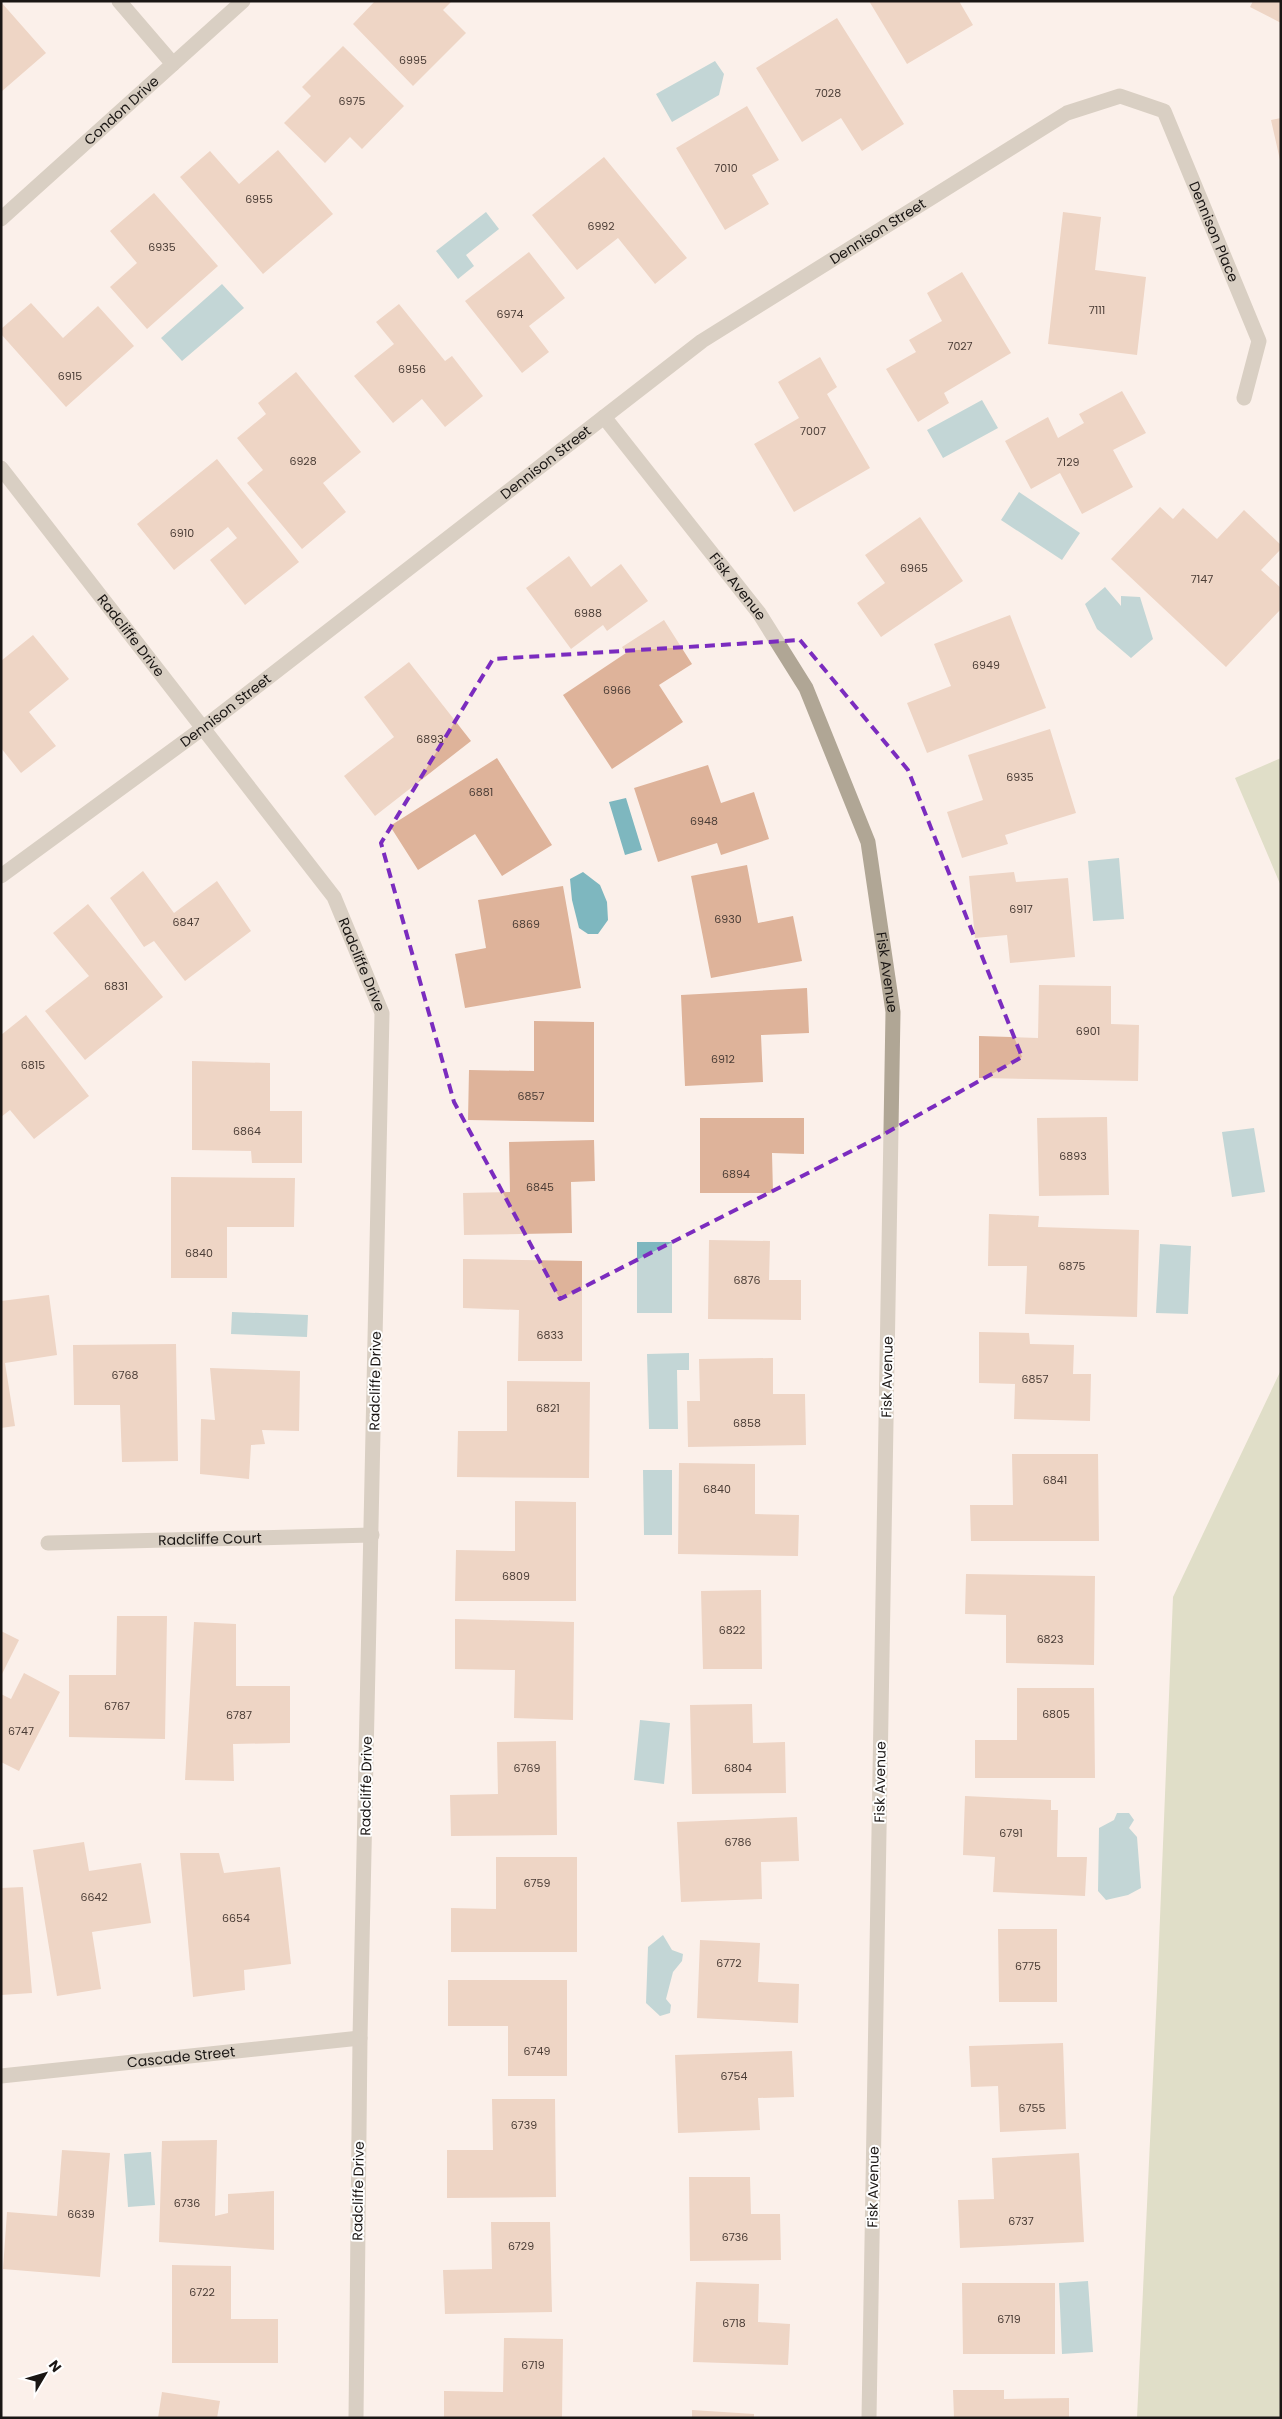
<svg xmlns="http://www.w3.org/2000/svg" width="1282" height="2419" font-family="Poppins,sans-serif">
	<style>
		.green { fill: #bfc79f }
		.water { fill: #7eb7bf }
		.building { fill: #deb39a }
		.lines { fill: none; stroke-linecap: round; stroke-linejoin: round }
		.minor { stroke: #b0a695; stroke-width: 15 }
		.marked { fill: none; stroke: #7b2cbf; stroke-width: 4; stroke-dasharray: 10 6; stroke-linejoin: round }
		.labels { text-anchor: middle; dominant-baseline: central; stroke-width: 4; stroke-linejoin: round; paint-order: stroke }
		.number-label { font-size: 11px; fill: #4b3d36 }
		.street-label { font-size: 14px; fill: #1a1614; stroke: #fff }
	</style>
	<rect width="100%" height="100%" fill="#fbf0ea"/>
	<path class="green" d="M1281,758V886L1235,778Z
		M1281,1370V2418H1137L1157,1992L1173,1597Z"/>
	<path class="water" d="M715,61L724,74L719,95L672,122L656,94Z
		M486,212L499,229L466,255L474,266L458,279L436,251Z
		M222,284L244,308L182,361L161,338Z
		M982,400L998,428L943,458L927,430Z
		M1019,492L1080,533L1062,560L1001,520Z
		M1105,587L1121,606V596L1140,597L1153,639L1131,658L1097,629L1085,604Z
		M626,798L642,850L625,855L609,802Z
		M1119,858L1124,919L1093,921L1088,861Z
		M583,872L600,885L607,902L608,920L598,934H588L579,928L572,900L570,879Z
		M1254,1128L1265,1192L1232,1197L1222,1132Z
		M637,1242H672V1313H637Z
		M1160,1244L1191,1246L1188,1314L1156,1313Z
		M232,1312L308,1315L307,1337L231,1334Z
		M689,1353V1370H677L678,1429H649L647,1354Z
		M643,1470H672V1535H644Z
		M640,1720L670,1723L664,1784L634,1780Z
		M1117,1813H1129L1134,1820L1129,1828L1137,1837L1141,1888L1128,1895L1106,1900L1098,1891L1099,1828L1114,1820Z
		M663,1935L672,1950L683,1954L682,1961L673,1972L666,1999L671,2005L670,2013L660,2016L646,2003L648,1947Z
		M151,2152L155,2205L128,2207L124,2154Z
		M1088,2281L1093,2352L1062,2354L1059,2283Z"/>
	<path class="building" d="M375,1H452L443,10L466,33L413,86L353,24Z
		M869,1H959L973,25L907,64Z
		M1253,1H1281V23L1250,7Z
		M1,2L46,53L1,92Z
		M837,18L904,124L862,151L841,118L802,142L756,68Z
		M343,46L404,106L362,149L350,137L325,163L284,123L311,96L302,87Z
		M747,106L779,160L752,175L769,204L725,230L676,148Z
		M1281,118V160H1280L1271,120Z
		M278,150L333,214L263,274L180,177L210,151L239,184Z
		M604,157L687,258L655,284L618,238L577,270L532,215Z
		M154,193L218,266L147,329L110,287L137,263L110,231Z
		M1063,212L1101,217L1095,270L1146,277L1137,355L1048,344Z
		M529,252L565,298L529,326L549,352L522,373L465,301Z
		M962,272L1011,353L944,393L949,403L918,422L886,369L916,352L909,340L942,321L927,293Z
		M31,303L63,338L98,306L134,346L66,407L1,334V329Z
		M399,304L445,361L452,356L483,396L445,427L422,399L393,423L354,376L394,344L376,322Z
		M820,357L837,387L827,394L870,468L794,512L754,444L799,418L778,382Z
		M296,372L361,452L323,483L346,512L302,549L247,483L263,470L237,438L266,414L258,403Z
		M1122,391L1146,433L1113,450L1133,487L1082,514L1060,473L1031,489L1005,441L1048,417L1058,438L1084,423L1079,414Z
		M217,459L299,562L245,605L210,560L237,538L228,527L174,570L137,524Z
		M1160,507L1173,519L1183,508L1217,539L1244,510L1281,545V549L1261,570L1281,588V609L1226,667L1111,559Z
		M920,517L963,581L881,637L857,603L885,583L865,555Z
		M569,556L591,587L621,564L648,601L607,631L603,625L571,649L526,588Z
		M1010,615L1046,708L927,753L907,703L951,686L934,644Z
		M664,620L692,664L659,685L683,722L612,769L563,695L626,653L622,647Z
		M33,635L69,679L29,712L56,746L21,773L1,748V661Z
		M409,662L471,741L375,816L344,776L394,737L364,697Z
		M1050,729L1076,813L1005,835L1008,844L962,858L947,812L983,800L968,755Z
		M497,758L552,845L502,876L475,834L418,870L390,826Z
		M708,765L721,803L754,792L769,839L721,855L717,843L658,862L634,788Z
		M747,865L758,923L793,916L802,961L711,978L691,876Z
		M143,871L174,913L217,881L251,931L185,981L154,941L144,947L110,898Z
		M1014,872L1016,882L1068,878L1075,957L1010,963L1007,935L975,938L969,876Z
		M563,886L581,988L465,1008L455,954L486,948L478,900Z
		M88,904L163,997L85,1060L45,1011L89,976L53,933Z
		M1039,985L1111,986V1024L1139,1025L1138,1081L979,1078V1036L1038,1038Z
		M807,988L809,1033L761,1035L763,1082L685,1086L681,995Z
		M26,1015L89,1096L34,1139L10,1110L1,1117V1035Z
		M534,1021L594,1022V1122L468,1120L469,1070L534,1071Z
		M192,1061L270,1063V1111H302V1163H252L251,1151L192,1150Z
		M1107,1117L1109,1195L1039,1196L1037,1118Z
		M700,1118H804V1154L772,1153L773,1193H700Z
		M594,1140L595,1181L571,1182L572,1233L464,1235L463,1193L510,1192L509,1142Z
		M171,1177L295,1178L294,1227H227V1278H171Z
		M989,1214L1039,1216L1038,1227L1139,1230L1137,1317L1025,1314L1027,1266H988Z
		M709,1240L770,1241L769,1280H801V1320L708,1319Z
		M463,1259L582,1261V1361H518L519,1310L463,1308Z
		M49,1295L57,1355L5,1363L15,1426L1,1428V1301Z
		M979,1332L1029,1333L1030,1344L1074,1345L1073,1374H1091L1090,1421L1014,1419L1015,1384L979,1383Z
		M176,1344L178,1461L122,1462L120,1405H74L73,1345Z
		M773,1358V1394H805L806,1445L688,1447L687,1401H700L699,1359Z
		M210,1368L300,1371L299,1431L262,1430L265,1444L251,1445L249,1479L200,1474L201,1419L215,1420Z
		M507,1381L590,1382L589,1478L457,1477L458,1431H507Z
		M1012,1454H1098L1099,1541H971L970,1505H1013Z
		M679,1463L755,1464V1514L799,1515L798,1556L678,1554Z
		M515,1501L576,1502V1601H455L456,1550L515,1551Z
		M966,1574L1095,1576L1094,1665L1006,1663V1615L965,1614Z
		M761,1590L762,1669H703L701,1591Z
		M117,1616H167L165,1739L69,1737V1675H116Z
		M455,1619L574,1622L573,1720L514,1718L515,1670L455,1669Z
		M194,1622L236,1624V1686H290V1743L233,1744L234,1781L185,1780Z
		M1,1631L19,1640L1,1676Z
		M24,1673L60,1692L19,1771L1,1762V1694L11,1699Z
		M1017,1688H1094L1095,1778H975V1740H1017Z
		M752,1704L753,1743L785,1742L786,1793L692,1794L690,1705Z
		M556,1741L557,1835L451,1836L450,1795L498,1794L497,1742Z
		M965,1796L1051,1800V1810H1058L1057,1857H1087L1085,1896L993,1892L995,1857L963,1855Z
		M797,1817L799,1861L761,1862L762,1899L681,1902L677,1822Z
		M84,1842L89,1871L141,1863L151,1923L92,1932L101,1989L57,1996L33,1850Z
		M180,1853H219L224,1873L280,1867L291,1964L244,1970L245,1990L193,1997Z
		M496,1857H577V1952H451V1908L496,1909Z
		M23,1887L32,1993L1,1995V1888Z
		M998,1929H1057V2002H999Z
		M700,1940L760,1943L758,1982L799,1984L798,2023L697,2018Z
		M448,1980H567V2076H508V2026H448Z
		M1063,2043L1066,2129L1000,2132L998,2086L971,2087L969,2046Z
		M792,2051L794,2097L758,2098L760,2130L678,2133L675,2055Z
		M492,2099H555L556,2197L447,2198V2150H493Z
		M217,2140L215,2216L228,2213V2194L274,2191V2250L159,2242L162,2141Z
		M62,2150L110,2153L100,2277L3,2269L7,2212L57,2216Z
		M1079,2153L1084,2242L960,2248L958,2200L994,2199L992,2158Z
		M689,2177H750L751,2214H780L781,2260L690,2261Z
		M491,2222H550L552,2312L445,2314L443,2270L492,2269Z
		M172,2265L231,2266V2319H278V2363H172Z
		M696,2282L759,2284L758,2322L790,2324L788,2365L693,2362Z
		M962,2283H1055V2354H963Z
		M504,2338L563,2339L562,2418H444V2391L503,2392Z
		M953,2390H1004V2399L1069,2398V2418H954Z
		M162,2392L220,2401L217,2418H158Z
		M692,2410L754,2414V2418H692Z"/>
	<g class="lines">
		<g class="minor">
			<path d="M119,1L173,64"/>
			<path id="s1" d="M1,219L243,1"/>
			<path id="s2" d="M604,417L759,613L806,688L868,842L893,1012L869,2418"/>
			<path id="s3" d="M1,468L334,897L382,1013L360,2038L356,2418"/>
			<path id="s4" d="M1,876L203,728L702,341L1067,113L1120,96L1164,111L1259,341L1244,398"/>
			<path id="s5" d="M48,1543L372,1535"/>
			<path id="s6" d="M1,2076L360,2038"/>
		</g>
	</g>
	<path d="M0 0H1282V2419H0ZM800,640L908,770L1022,1057L879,1137L560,1299L454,1102L381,843L493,659Z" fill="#fbf0ea" fill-opacity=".55" fill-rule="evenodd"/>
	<path class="marked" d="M800,640L908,770L1022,1057L879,1137L560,1299L454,1102L381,843L493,659Z"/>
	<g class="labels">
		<g class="number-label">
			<text x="413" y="60">6995</text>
			<text x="828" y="93">7028</text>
			<text x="352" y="101">6975</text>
			<text x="726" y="168">7010</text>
			<text x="259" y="199">6955</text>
			<text x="601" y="226">6992</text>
			<text x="162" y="247">6935</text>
			<text x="1097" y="310">7111</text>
			<text x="510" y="314">6974</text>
			<text x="960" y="346">7027</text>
			<text x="412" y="369">6956</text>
			<text x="70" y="376">6915</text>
			<text x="813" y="431">7007</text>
			<text x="303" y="461">6928</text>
			<text x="1068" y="462">7129</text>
			<text x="182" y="533">6910</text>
			<text x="914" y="568">6965</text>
			<text x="1202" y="579">7147</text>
			<text x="588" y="613">6988</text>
			<text x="986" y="665">6949</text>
			<text x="617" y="690">6966</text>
			<text x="430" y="739">6893</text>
			<text x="1020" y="777">6935</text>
			<text x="481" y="792">6881</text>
			<text x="704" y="821">6948</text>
			<text x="1021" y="909">6917</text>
			<text x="728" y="919">6930</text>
			<text x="186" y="922">6847</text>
			<text x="526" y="924">6869</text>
			<text x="116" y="986">6831</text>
			<text x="1088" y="1031">6901</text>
			<text x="723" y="1059">6912</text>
			<text x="33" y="1065">6815</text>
			<text x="531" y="1096">6857</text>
			<text x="247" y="1131">6864</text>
			<text x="1073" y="1156">6893</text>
			<text x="736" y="1174">6894</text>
			<text x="540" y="1187">6845</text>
			<text x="199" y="1253">6840</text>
			<text x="1072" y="1266">6875</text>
			<text x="747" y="1280">6876</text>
			<text x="550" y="1335">6833</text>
			<text x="125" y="1375">6768</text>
			<text x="1035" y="1379">6857</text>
			<text x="548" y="1408">6821</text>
			<text x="747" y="1423">6858</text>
			<text x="1055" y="1480">6841</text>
			<text x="717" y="1489">6840</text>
			<text x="516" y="1576">6809</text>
			<text x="732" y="1630">6822</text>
			<text x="1050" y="1639">6823</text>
			<text x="117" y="1706">6767</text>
			<text x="1056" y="1714">6805</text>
			<text x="239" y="1715">6787</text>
			<text x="21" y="1731">6747</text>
			<text x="527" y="1768">6769</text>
			<text x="738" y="1768">6804</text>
			<text x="1011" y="1833">6791</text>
			<text x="738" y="1842">6786</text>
			<text x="537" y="1883">6759</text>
			<text x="94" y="1897">6642</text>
			<text x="236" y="1918">6654</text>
			<text x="729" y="1963">6772</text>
			<text x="1028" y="1966">6775</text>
			<text x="537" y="2051">6749</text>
			<text x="734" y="2076">6754</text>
			<text x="1032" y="2108">6755</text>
			<text x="524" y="2125">6739</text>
			<text x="187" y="2203">6736</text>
			<text x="81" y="2214">6639</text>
			<text x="1021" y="2221">6737</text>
			<text x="735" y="2237">6736</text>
			<text x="521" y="2246">6729</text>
			<text x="202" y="2292">6722</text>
			<text x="1009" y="2319">6719</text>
			<text x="734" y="2323">6718</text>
			<text x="533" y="2365">6719</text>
		</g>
		<g class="street-label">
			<text stroke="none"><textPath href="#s1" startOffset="162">Condon Drive</textPath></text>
			<text stroke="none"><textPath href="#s4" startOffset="1089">Dennison Street</textPath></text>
			<text stroke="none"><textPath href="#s4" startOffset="1545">Dennison Place</textPath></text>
			<text stroke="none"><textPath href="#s4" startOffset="684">Dennison Street</textPath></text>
			<text stroke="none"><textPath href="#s2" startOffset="216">Fisk Avenue</textPath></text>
			<text stroke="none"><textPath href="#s3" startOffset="212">Radcliffe Drive</textPath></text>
			<text stroke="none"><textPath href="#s4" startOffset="279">Dennison Street</textPath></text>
			<text stroke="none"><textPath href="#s3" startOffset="616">Radcliffe Drive</textPath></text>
			<text stroke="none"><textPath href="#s2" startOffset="636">Fisk Avenue</textPath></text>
			<text transform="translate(887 1377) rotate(-89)">Fisk Avenue</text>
			<text transform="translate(375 1381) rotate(-89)">Radcliffe Drive</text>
			<text stroke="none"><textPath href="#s5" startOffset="162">Radcliffe Court</textPath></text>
			<text transform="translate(880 1782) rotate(-89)">Fisk Avenue</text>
			<text transform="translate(366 1786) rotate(-89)">Radcliffe Drive</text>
			<text stroke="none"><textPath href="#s6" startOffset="181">Cascade Street</textPath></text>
			<text transform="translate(873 2187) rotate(-89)">Fisk Avenue</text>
			<text transform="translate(358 2191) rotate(-89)">Radcliffe Drive</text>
		</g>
	</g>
	<rect width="1282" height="2419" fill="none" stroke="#1a1614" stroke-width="5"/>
	<g transform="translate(45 2374) rotate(52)" stroke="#ffffff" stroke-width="4" paint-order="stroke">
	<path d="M0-4L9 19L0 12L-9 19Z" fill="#1a1614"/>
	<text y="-8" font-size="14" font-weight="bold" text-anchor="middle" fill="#1a1614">N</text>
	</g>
</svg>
